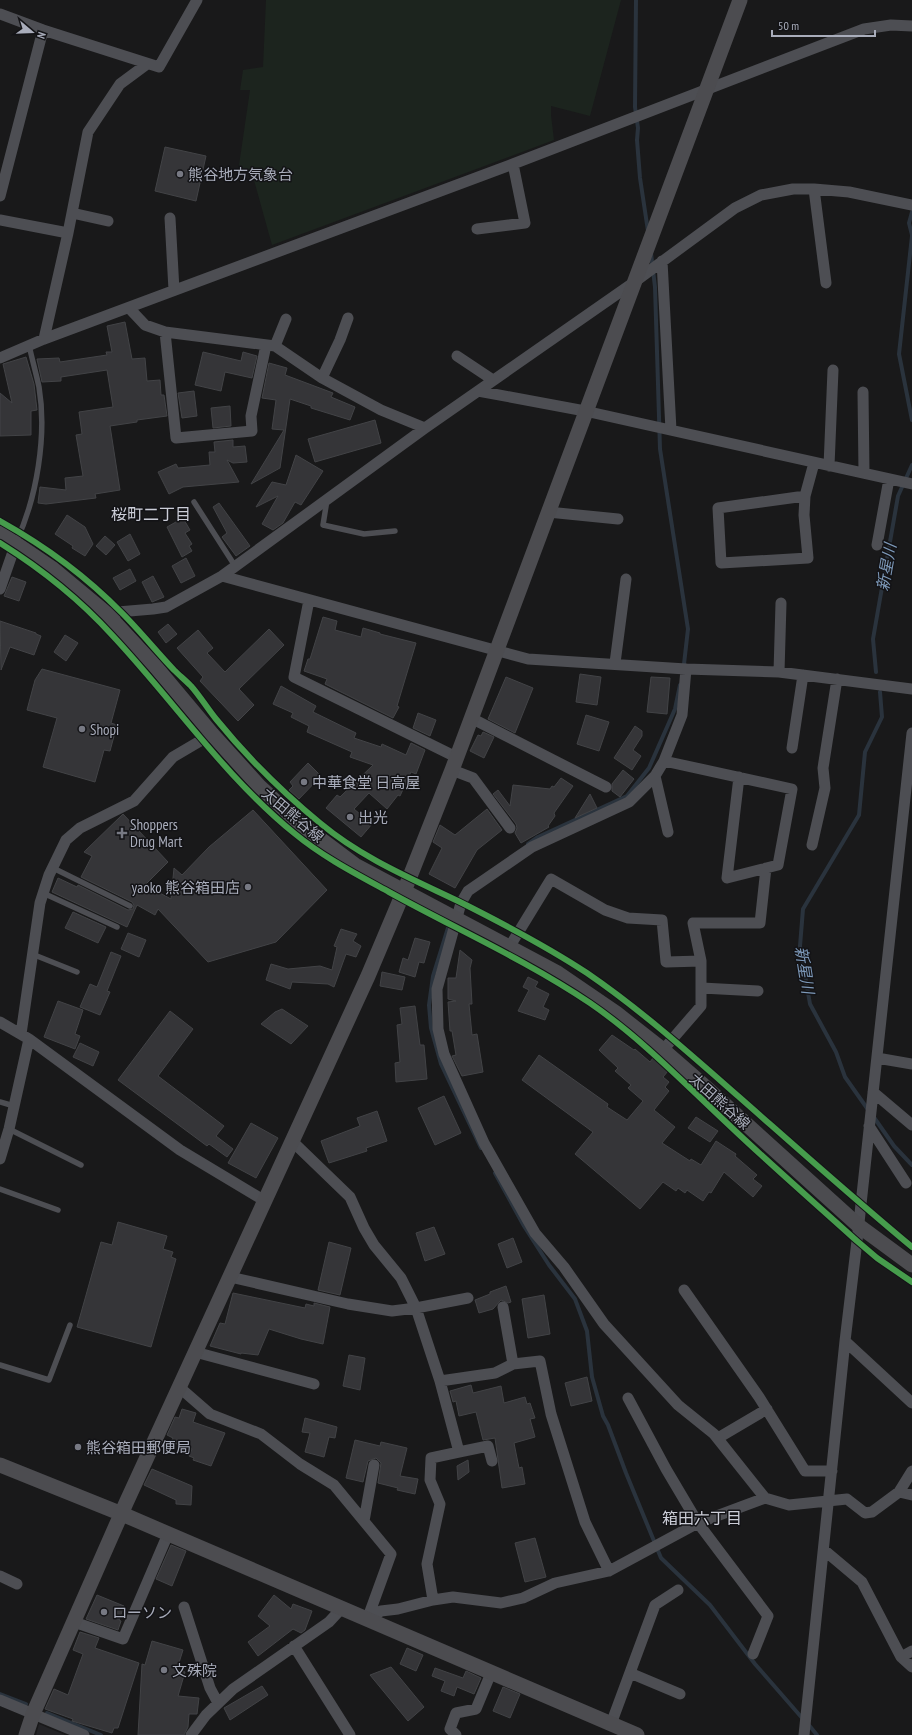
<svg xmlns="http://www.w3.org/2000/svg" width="912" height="1735" font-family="'PT Sans Narrow','Noto Sans JP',sans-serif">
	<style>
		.built { fill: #232326 }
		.green { fill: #1c241e }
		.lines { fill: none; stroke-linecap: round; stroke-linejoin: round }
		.stream { stroke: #2a333d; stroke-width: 4 }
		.building { fill: #353538; stroke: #424346 }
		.lane { stroke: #4d4e53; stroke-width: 5.5 }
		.street { stroke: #4d4e53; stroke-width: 11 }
		.secondary { stroke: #4c4c50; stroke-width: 15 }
		.cycleway-casing { stroke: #131316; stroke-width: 8 }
		.cycleway { stroke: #469c4c; stroke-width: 6 }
		.poi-dot { fill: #777983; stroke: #131316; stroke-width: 1.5 }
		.labels { text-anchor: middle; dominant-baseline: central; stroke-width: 3; stroke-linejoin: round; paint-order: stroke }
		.poi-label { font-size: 15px; fill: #a9adbb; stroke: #131316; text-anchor: start }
		.street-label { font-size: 15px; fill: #a9adbb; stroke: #131316 }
		.neighbourhood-label { font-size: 16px; fill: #cbcdd7; stroke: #131316 }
		.water-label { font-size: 16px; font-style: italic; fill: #7d99b9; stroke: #131316 }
	</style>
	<rect width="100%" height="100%" fill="#19191a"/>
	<path class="built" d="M39,1724L65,1735H36Z"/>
	<path class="green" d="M266,0H621L590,116L551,106V115L554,140L272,245L252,173L238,172L250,90H240L243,70L263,67Z"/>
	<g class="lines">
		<path class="stream" d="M636,0L635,107L638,128L637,140L640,178L648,231
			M912,212L909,223L912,235
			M912,236L899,354L912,420
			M651,253L655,287L660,449L688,629L684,664
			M876,672L873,639L898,496L912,465
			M528,844L538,837L627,796L649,768L675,709L680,685
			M451,918L433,976L429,1005L431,1028L441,1064L481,1148
			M869,1111L845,1077L836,1052L810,1004L800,946L803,909L859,815L865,752L882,717L880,692
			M873,1116L894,1146L912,1165
			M495,1173L524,1226L549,1265L575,1299L587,1331L592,1377L603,1416L608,1425L626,1473L661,1558L710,1605L755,1664L803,1719
			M0,1694L26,1704
			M47,1713L101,1735
			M808,1724L817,1735"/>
	</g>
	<path class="building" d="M165,147L206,156L196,201L155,191Z
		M125,322L132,359L145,358L147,381L160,380L161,395H164L167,416L137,420V422L110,426L120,490L95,494L96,498L46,504L38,503L40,487L66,490L65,478L83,476L76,435L82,434L79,412L113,407L107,370L61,377V381L42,382L37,359L59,358L60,362L107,355L106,352H112L107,326Z
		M203,352L241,361L243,352L257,356L252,378L225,372L221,391L195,385Z
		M26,357L34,384L37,410L31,411V435L0,436V393L12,403L3,364Z
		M269,363L287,368L285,375L333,393L331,397L355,407L350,420L311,408V406L290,399L280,468L251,484L284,430L272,429L276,400L262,398Z
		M194,391L197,416L182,418L178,393Z
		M230,406L231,426L213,428L211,408Z
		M375,420L381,443L315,462L308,439Z
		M233,440V447L245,446L247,462L233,463L227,460L239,482L183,487L169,494L158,472L176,464L178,468L210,465L209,452H215L214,442Z
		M296,455L323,471L301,505L295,502L283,523L273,530L262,524L278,496L256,507L272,482L286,485Z
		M219,503L250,546L236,556L222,537L227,533L213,507Z
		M67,515L85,527L93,544L85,556L72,548L73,546L55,534Z
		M183,518L190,530L185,533L192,544L189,546L192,551L182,557L167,527Z
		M130,534L140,554L128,561L117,542Z
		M105,536L115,545L106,555L96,546Z
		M186,558L195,576L181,583L172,566Z
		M130,569L136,581L120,590L113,578Z
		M153,576L164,597L152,602L142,582Z
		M12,577L26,582L19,601L4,596Z
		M323,617L337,621L335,630L361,637L363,628L380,633V634L416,643L397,706L399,707L393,718L325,684L327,679L304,671L308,659H310Z
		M0,621L36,633V634L41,636L34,655L10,647L1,670Z
		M168,624L177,634L166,643L158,632Z
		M269,629L284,645L239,689L254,705L238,721L200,681L203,677L177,648L198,630L213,648L207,653L225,672Z
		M65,635L78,643L66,661L54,652Z
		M42,669L120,690L111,723L117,725L110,751L104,750L95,782L43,767L57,718L27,710L35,680Z
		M580,674L601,677L597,705L576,702Z
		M506,677L533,688L515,733L488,719Z
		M651,677L670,678L667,714L647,712Z
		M281,686L316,706L313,712L356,733L354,738L381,747L382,744L406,755L411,743L425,750L416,774L411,772L400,796L398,795L387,809L369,793L354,809L372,824L361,837L326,808L337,795L340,797L373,765L350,757L352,752L307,732L309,726L291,717L293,713L273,704Z
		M418,713L436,720L430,736L413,728Z
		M586,715L609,722L599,751L577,744Z
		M635,726L642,731V736L633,750L641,756L632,770L614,758Z
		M483,732L494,737L484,758L470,751L478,735L481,736Z
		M308,763L321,776L299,799L289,790L293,786L290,782Z
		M623,770L634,779L620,797L612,791V784Z
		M561,778L573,786L554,813L555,816L548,826L549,827L521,843L515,833L517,828L516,824L493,794L498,790L510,806L513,785L550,789L552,786L554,787Z
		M590,794L597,808L575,818Z
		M487,809L502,830L477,850L455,888L429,874L442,848L433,842L440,825L455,835Z
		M253,810L327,890L276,942L208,962L158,909L155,915L137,905L127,927L52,892L58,878L77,887L78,885L128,910L133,909L134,905L132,902L81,877L92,856L84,852L123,814L168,862L145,885L171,899L174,868L182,875L209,847Z
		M73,912L106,927L98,943L65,928Z
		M341,929L357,934L353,941L361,946L356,957L346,954L334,987L328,984L292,982L290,989L266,980L271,964L288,969L320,966L332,970L337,947L334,946Z
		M128,933L146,940L139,957L121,949Z
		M415,938L430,942L424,963L419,962L415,977L399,972L403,958L408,960Z
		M460,950L472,960L470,968L472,1004H469L472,1035L477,1034L483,1072L462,1076L452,1056L456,1055L452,1031H450L448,1002L456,1001L448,999V978H456Z
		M111,952L121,956L107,991L110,992L100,1015L80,1007L90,984L97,987Z
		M382,972L405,977L402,990L380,986Z
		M528,977L538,982L535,987L549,994L543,1007L549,1010L545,1020L518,1011L529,990L523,987Z
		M58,1001L83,1010L75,1034L80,1036L75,1049L44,1037Z
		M415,1006L420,1045H424L427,1079L396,1082L395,1063L400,1062L397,1025L402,1024L400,1008Z
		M282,1009L308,1026L291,1044L261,1024L275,1012Z
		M170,1011L193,1029L158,1076L224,1126L216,1136L233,1149L227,1157L209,1144L207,1146L118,1080Z
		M612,1035L634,1050L635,1049L650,1062L653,1058L668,1071L663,1077L669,1082L665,1087L669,1091L654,1110L675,1127L662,1143L690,1161L691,1159L701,1165L716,1141L736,1154L735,1156L757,1175L753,1179L762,1186L753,1197L724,1172L711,1193L709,1192L703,1201L687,1190L685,1193L678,1188L676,1191L663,1182L640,1209L575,1154L593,1132L522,1080L539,1055L608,1104L607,1107L627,1120L643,1101L628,1088L631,1085L615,1071L618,1068L599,1050Z
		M80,1043L99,1052L93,1066L73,1057Z
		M444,1096L461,1133L435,1145L418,1108Z
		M377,1111L387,1141L366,1148L367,1151L329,1163L321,1141L360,1126L357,1118Z
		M696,1117L718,1131L710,1142L688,1128Z
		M251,1123L278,1138L256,1178L228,1163Z
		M118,1222L167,1236L163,1249L173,1252L171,1257L176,1259L151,1347L77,1327L101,1242L112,1245Z
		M434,1227L445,1254L425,1261L416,1233Z
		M513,1238L522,1262L507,1268L498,1244Z
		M329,1242L351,1248L340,1295L318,1290Z
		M506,1286L511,1302L508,1303L501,1300L493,1309L479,1313L475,1300L490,1294V1292Z
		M233,1293L305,1308L306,1304L314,1306V1303L330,1307L323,1344L301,1339L269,1329L258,1355L241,1353V1354L210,1346L220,1323L225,1324Z
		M544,1295L550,1334L528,1338L522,1299Z
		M349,1355L365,1358L360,1390L343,1386Z
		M587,1377L592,1401L571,1406L565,1383Z
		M471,1385L473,1393L501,1386L504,1403L525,1397L527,1404L530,1403L535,1418L530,1419L535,1437L514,1443L519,1468L522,1467L525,1484L502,1488L495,1438L483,1440L476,1412L459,1416L456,1401L453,1402L450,1391Z
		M182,1409L196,1413L193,1422L225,1433L211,1466L193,1460L194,1458L189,1456L192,1449L171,1442L173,1438L167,1435L175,1417L179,1418Z
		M305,1418L337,1427L335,1438L329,1437L324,1457L305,1452L310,1433L302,1432Z
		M355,1440L380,1446L381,1442L407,1448L400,1476L418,1479L415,1494L397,1490L398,1488L378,1483L381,1463L376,1458L368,1461L363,1482L346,1478Z
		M468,1460L469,1472L458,1480L457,1466Z
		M152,1469L192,1486L191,1505L176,1504V1500L144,1485Z
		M535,1538L546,1577L525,1582L515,1543Z
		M171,1545L186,1551L172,1586L156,1579Z
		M97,1595L124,1606L119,1620L121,1621L118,1630L86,1619Z
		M274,1595L291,1609L293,1604L312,1611L305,1630L301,1633L293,1629L258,1656L248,1642L270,1626L258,1616Z
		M80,1632L99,1638L95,1648L139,1663L118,1728H114L112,1733L72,1721L73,1719L45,1709L54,1689L68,1695L83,1654L73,1650Z
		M152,1641L183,1650L177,1669L185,1672L178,1696L199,1698L197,1714H189L188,1727L184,1735H138L142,1664L145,1665Z
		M407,1648L423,1655L416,1671L400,1664Z
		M391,1667L424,1707L408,1721L370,1675Z
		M435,1668L463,1678L466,1671L481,1678L474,1694L457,1687L454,1696L441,1691L445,1681L432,1676Z
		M262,1686L268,1695L230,1720L224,1708Z
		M503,1687L520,1694L510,1718L493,1711Z"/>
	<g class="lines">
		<path class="lane" d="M327,500L323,525L364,534L395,531
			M194,502L235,566
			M16,542C37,498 47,435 39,387C36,373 32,359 29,345
			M53,868L130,906
			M43,893L117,927
			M32,954L77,972
			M0,1102L14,1106
			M9,1129L81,1165
			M0,1189L58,1210
			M0,1365L49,1380L70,1325"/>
		<path class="street" d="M0,14L43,30L159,67L197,0
			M814,189L826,283
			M0,196L43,30
			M72,213L108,221
			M170,218L174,290
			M0,220L68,233
			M477,229L525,223L513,164
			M662,261L671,430
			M129,308L145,325L165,332L275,346L322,378L381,410L425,428
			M165,332L176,438L252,431L251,416L266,345
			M44,339L68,233L88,132L120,84L147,64
			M275,346L286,319
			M457,356L493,380
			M0,358L44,339L513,164L864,29L891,25L912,26
			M322,378L340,340L348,318
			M478,391L585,411L912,484
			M863,392L864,473
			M829,466L833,370
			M805,496L718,508L721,563L808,558L804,515L805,496L814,463
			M548,512L618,519
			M877,545L889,479
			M222,576L528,659L686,669L779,672L912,689
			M0,589L16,543
			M309,600L294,677L456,757
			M106,613L153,609L166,607L222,576L425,428L633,283L735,208L761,195L793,189H814L849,192L912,205
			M615,663L626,579
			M686,669L682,715L664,761L655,776L629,802L532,847L468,891L461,903L437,989L438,1029L444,1054L484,1143L535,1233L564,1267L604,1324L678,1405L714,1434L765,1498
			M779,672L781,603
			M471,718L606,787
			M792,748L803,675
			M664,761L792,789L778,865L727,878L739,777
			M452,770L473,778L510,828
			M655,776L668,832
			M812,845L825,788L823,768L837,679
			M510,946L551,879L605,910L628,918L662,920L666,962L701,961
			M702,988L758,991
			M0,1022L29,1039L180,1150L265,1201
			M21,1034L40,903L49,875L66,840L80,828L134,801L173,757L212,734
			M663,1050L701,1006V961L693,923H760L766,868
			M877,1058L912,1064
			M873,1092L912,1125
			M869,1126L906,1183
			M292,1141L350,1197L364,1228L374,1245L401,1278L416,1308L440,1381
			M0,1159L9,1129L29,1039
			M230,1277L348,1304L392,1311L416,1308L468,1298
			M684,1290L759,1397L805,1471H832
			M503,1307L513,1364
			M845,1341L912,1403
			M195,1352L314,1384
			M179,1387L210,1414L261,1434L300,1464L334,1485L391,1554L367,1620
			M628,1398L666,1469L698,1523L768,1616L753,1654
			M718,1438L767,1409
			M459,1452L488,1446L492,1461
			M899,1492L912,1471
			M364,1521L374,1465
			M824,1550L862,1582L901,1657L912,1651
			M0,1576L17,1584
			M433,1600L427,1564L440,1504L430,1480L431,1458L459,1452L440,1381L495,1373L513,1364L540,1361L551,1414L585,1522L609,1571
			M184,1607L210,1688L218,1703
			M367,1620L381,1611L398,1609L433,1600L453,1597L501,1603L523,1598L555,1583L609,1571L698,1523L765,1498L789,1505L847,1499L865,1513L872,1512L899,1492L912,1495
			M74,1622L123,1639L168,1534
			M294,1646L350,1735
			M901,1657L912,1667
			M630,1673L680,1694
			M0,1700L84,1735
			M611,1724L655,1605L678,1590
			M191,1735L206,1715L233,1689L329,1622L341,1609
			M456,1735L450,1729L456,1713L476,1709L491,1673
			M804,1735L845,1341L857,1241L912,733"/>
		<path class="secondary" d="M0,533L53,569L106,613L155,666L212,734L259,786L299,823L355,865L556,972L616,1013L663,1050L702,1084L859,1226L912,1265
			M0,1465L122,1514L637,1735
			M26,1735L33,1714L126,1503L368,976L409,879L452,770L740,0"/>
		<defs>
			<path id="cycleway" d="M0,521C45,546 86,576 122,613C140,631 156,651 174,670C179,675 185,680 191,686C200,696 207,708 216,719C247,757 282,792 320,823C362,858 410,878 458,901C502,923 546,946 587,973C641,1010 689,1053 738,1096C796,1147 853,1198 912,1247
				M0,543C40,568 81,601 112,635C174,701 224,776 294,833C323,857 356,874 389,892C456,929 526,960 590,1003C641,1038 684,1083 729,1125C771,1165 815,1203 857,1241L877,1258L912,1282"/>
		</defs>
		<use href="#cycleway" class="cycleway-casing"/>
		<use href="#cycleway" class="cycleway"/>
	</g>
	<g class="poi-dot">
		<circle cx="180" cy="174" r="4"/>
		<circle cx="82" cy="729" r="4"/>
		<circle cx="304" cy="782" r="4"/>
		<circle cx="350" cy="817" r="4"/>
		<path d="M120 827h4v4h4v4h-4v4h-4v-4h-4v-4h4z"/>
		<circle cx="248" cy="887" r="4"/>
		<circle cx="78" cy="1447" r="4"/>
		<circle cx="104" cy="1612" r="4"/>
		<circle cx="164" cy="1670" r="4"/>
	</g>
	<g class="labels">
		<g class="poi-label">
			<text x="188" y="174">熊谷地方気象台</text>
			<text x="90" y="729">Shopi</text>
			<text x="312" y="782">中華食堂 日高屋</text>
			<text x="358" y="817">出光</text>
			<text x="130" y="824">Shoppers<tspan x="130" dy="17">Drug Mart</tspan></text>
			<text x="240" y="887" text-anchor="end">yaoko 熊谷箱田店</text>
			<text x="86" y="1447">熊谷箱田郵便局</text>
			<text x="112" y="1612">ローソン</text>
			<text x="172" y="1670">文殊院</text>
		</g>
		<g class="street-label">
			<text transform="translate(293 815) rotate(40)">太田熊谷線</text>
			<text transform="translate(720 1101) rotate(42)">太田熊谷線</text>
		</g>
		<g class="neighbourhood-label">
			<text x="151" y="514">桜町二丁目</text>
			<text x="702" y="1518">箱田六丁目</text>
		</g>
		<g class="water-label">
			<text transform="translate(886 567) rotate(-80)">新星川</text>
			<text transform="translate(805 970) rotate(81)">新星川</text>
		</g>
	</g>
	<g transform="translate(32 32) rotate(109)" stroke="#131316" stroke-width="3" paint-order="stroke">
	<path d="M0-3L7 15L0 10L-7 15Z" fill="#a9adbb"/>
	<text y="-6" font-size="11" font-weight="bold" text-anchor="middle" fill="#a9adbb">N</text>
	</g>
	<path d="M772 30v6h103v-6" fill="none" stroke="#a9adbb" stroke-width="2"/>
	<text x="778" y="30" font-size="12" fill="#a9adbb" stroke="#131316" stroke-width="3" paint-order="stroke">50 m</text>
</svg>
